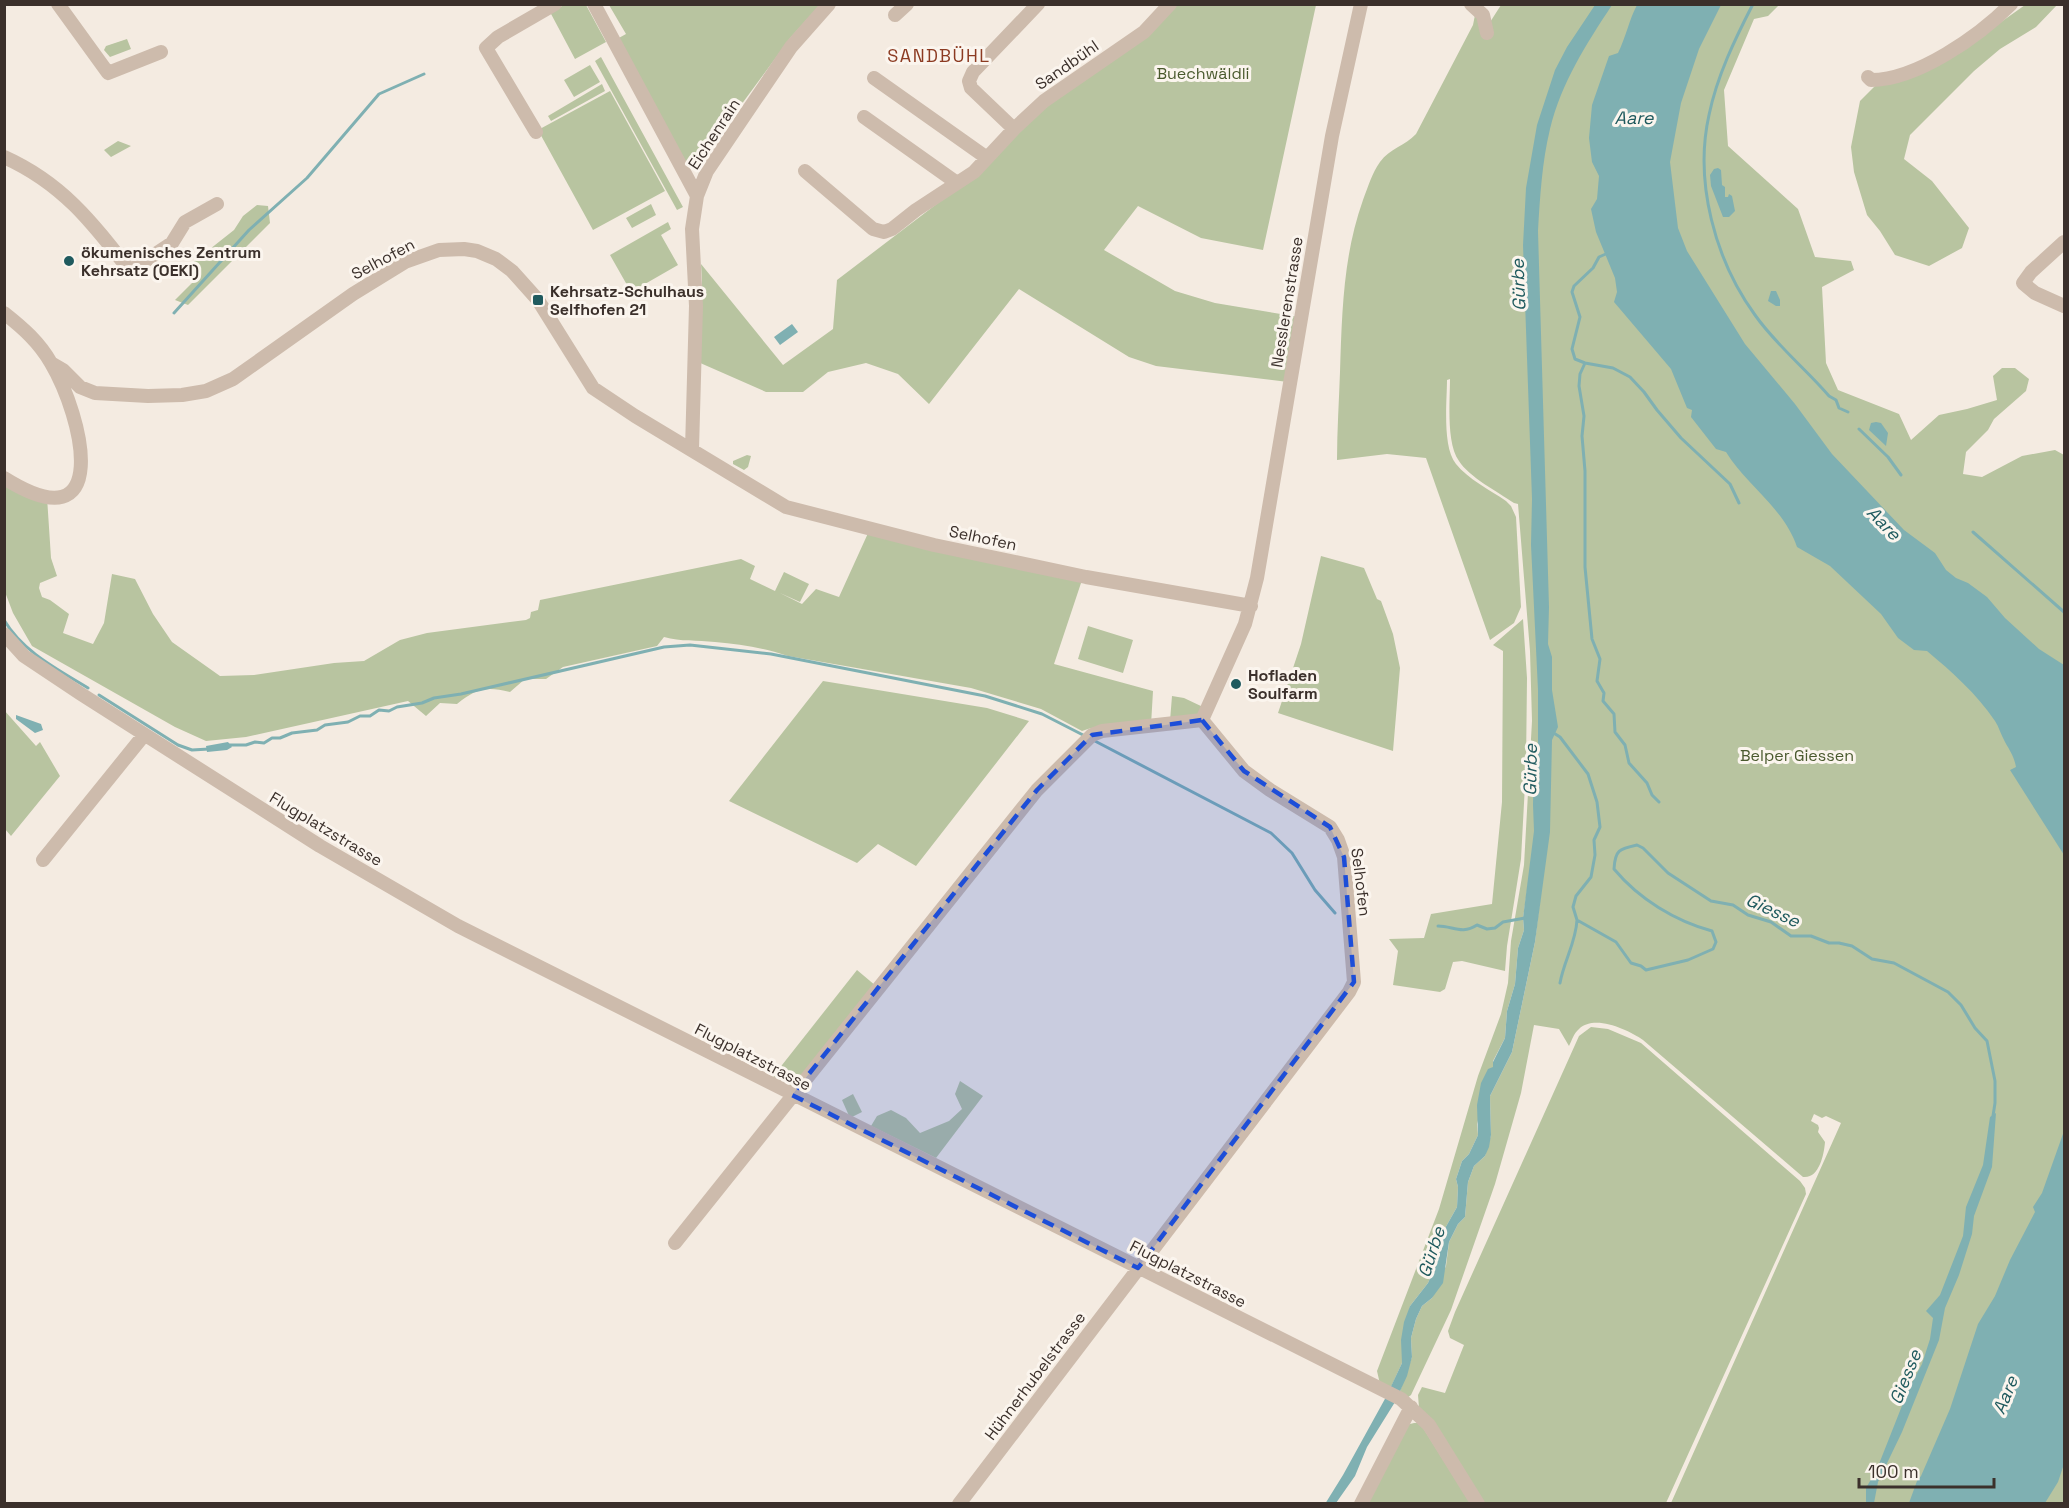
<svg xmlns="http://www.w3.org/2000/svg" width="2069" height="1508" font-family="'Space Grotesk',sans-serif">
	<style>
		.green { fill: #b8c4a0 }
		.water { fill: #7fb0b2 }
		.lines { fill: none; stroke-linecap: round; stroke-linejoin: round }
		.stream { stroke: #7fb0b2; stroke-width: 3 }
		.minor { stroke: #cdbbac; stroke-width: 14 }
		.marked { fill: #1d4ed8; fill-opacity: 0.2; stroke: #1d4ed8; stroke-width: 4.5; stroke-dasharray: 12 8; stroke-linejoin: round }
		.poi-dot { fill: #1f5a5e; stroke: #fbf5ee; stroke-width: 2 }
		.labels { text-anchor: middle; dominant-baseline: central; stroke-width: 6; stroke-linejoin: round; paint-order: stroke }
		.street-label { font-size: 16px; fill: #3b302b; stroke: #fbf5ee }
		.park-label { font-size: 16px; fill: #4a5a2e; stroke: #fbf5ee }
		.poi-label { font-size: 16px; font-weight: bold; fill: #3b302b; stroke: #fbf5ee; text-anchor: start }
		.neighbourhood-label { font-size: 18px; letter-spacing: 1.5px; fill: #8c3b22; stroke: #fbf5ee }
		.water-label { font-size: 18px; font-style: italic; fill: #1f5a5e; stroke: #fbf5ee }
	</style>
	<rect width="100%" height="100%" fill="#f4ebe1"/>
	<path class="green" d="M564,5H586L606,42L575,59L550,12Z
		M609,5H820L791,37L741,105L698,173L688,166L617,39L626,34Z
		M1175,5H1316L1263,250L1201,238L1138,206L1104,250L1175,291L1215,303L1299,317L1288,382L1156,366L1129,357L1019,289L929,404L898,374L866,363L828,372L803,392H766L698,362L702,281L701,264L783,365L833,329L837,280L976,174L1019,129Z
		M1501,5H1779L1768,16L1754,19L1724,90L1728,146L1798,209L1815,257L1851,261L1854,270L1822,287L1826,363L1838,390L1899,414L1911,440L1939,415L1967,409L1997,400L1993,376L2002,368H2015L2029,379L2026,391L1994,419L1988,430L1966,452L1963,474L1982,477L2022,456L2055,450L2064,455V1503H1671L1841,1123L1826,1116L1822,1118L1814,1114L1811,1121L1818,1125L1819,1128L1818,1132L1825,1142C1824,1155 1819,1179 1803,1177L1643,1040C1628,1030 1595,1014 1579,1029C1574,1033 1572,1040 1569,1046L1559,1029L1534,1025L1521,1093L1495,1184L1451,1310L1411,1395L1407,1398L1399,1394L1412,1357L1411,1338L1416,1319L1422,1306L1432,1298L1446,1266L1449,1242L1458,1224L1465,1217L1468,1182L1474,1166L1485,1156L1491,1135L1490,1096L1512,1052L1535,942L1544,866L1532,857L1523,918L1524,930L1518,948L1515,984L1507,1011L1505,1038L1493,1061V1068L1477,1124L1478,1135L1469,1154L1462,1161L1456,1179L1458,1187L1457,1207L1439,1239L1436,1265L1428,1283L1410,1306L1402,1363L1390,1389L1380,1384L1377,1371L1439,1209L1478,1076L1501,1014L1508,983L1511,941L1524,865L1532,721L1530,651L1518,504L1514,503C1498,492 1469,477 1459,461C1446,443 1450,401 1450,379L1447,380C1447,401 1442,447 1456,464C1468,479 1490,490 1506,501L1511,506L1516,517L1521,607L1514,623L1490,640L1426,458L1387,454L1337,460C1337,431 1339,401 1340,372C1342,313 1343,256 1363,200C1368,187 1372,173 1380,162C1390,148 1405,146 1416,134L1473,25L1475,15L1485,30Z
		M2025,5H2057L2036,27L2000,49L1974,71L1910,135L1904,159L1932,181L1969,228L1962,248L1929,266L1895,255L1880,231L1867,215L1854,172L1851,147L1860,101L1882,79L1980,37Z
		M127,39L131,49L110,57L104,50L106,46Z
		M601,57L683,207L677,210L595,61Z
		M590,65L600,82L574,97L564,80Z
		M602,84L605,91L551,121L548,116Z
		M610,91L665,191L593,230L538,130Z
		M118,141L131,146L111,157L104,150Z
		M651,204L656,215L632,228L626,218Z
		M257,205L268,206L270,223L188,305L175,300L199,276L191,264L234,230L243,216Z
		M668,222L671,229L661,235L678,265L631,292L610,255Z
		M747,455L751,456L748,467L744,470L733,464V461Z
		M5,477L47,497L51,558L57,576L40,583L39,588L42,597L50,600L69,614L63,633L93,644L104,623L112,574L135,579L153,614L172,642L220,676L254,675L334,663L364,661L400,640L427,633L526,620L530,618L531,612L538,610L540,600L741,559L755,566L750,579L775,591L784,572L809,584L800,602L780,593L802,604L816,589L839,597L869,531L1082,580L1054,664L1153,691L1151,725L1091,728L1082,731L1041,709L971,688L788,656C765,648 740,644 715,642C697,640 681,642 664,637L657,646L563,667L546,679H525L510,692C485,686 476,689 457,704L440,703L426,716L408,701L246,737L206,741L175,727L32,646L13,613L5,592Z
		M1321,556L1364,568L1377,599L1381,601L1393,634L1400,668L1393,751L1278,713L1301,644Z
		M1523,619L1527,678L1526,766L1521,859L1507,946L1505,971L1462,961L1453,962L1445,989L1440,992L1393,985L1398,951L1389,939L1424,938L1431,914L1492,904L1502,802L1503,651L1493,645Z
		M1088,626L1133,640L1123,673L1078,659Z
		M823,681L987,708L1029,721L916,866L878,844L857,863L729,801Z
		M1172,696L1184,698L1203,707L1197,718L1170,721Z
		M4,710L36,746L40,742L60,776L11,836L5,829Z
		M857,970L876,986L798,1083L788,1088L771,1079Z
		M1591,1027L1608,1029L1641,1043L1800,1181L1805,1188L1806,1194L1666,1503H1482L1419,1408L1418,1395L1422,1387L1445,1393L1464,1345L1450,1338L1448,1331L1455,1312L1579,1036Z
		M960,1081L983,1096L936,1158L871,1126L877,1116L891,1110L906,1118L920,1133L949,1121L962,1109L955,1094Z
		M853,1094L862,1112L850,1118L842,1100Z
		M1414,1423H1420L1471,1504H1364L1406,1425Z"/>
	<path class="water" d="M1595,5H1612C1587,43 1561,83 1550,129C1542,162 1540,197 1538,231L1549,607L1548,644L1552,657V690L1558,727L1552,740L1550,832L1535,942L1512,1052L1490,1096L1491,1135L1489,1147L1485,1156L1474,1166L1468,1182L1465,1217L1458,1224L1449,1242L1443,1283L1432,1298L1422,1306L1416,1319L1411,1338L1412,1357L1407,1376L1395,1402L1367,1447L1355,1476L1336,1503L1325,1504L1343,1475L1386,1397L1402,1363L1401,1340L1404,1322L1410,1306L1428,1283L1436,1265L1439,1239L1457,1207L1458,1187L1456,1179L1462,1161L1469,1154L1478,1135L1477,1105L1481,1083L1488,1069L1493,1067V1062L1505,1038L1507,1011L1515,984L1518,948L1524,930L1523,918L1534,831L1533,805L1534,757L1538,747V690L1531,545L1532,499L1523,245L1526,188L1537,125L1555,70L1567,47Z
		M1637,5H1721L1699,49L1681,103L1670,162L1678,228L1687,251L1745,344L1795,404L1832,454L1904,530L1935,553L1946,570L1956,578L1968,583L1987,597L2005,618L2039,649L2064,665V855L2010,770L2016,767C2014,756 2010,751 2005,742C2001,735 1999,727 1995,721C1976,693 1952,672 1927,651L1914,650L1898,638L1881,614L1830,566L1797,547C1784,508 1747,486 1726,452L1716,449L1691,417L1692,410L1687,408L1671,369L1614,302L1617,292L1615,278L1596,232L1591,209L1597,199L1599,176L1592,162L1589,138L1592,105L1609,56L1618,53C1626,37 1629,20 1637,5Z
		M1718,168L1721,170L1722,185L1725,187V197H1728L1729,194L1732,196L1735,211L1729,217H1723L1711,186L1710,175L1714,169Z
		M1771,291H1776L1780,300V306H1776L1768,301Z
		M792,324L798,332L780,345L774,337Z
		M1876,422L1881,423L1888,433L1886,446L1869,430L1871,423Z
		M16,715L41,724L43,730L35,733L16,719Z
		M228,742L232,747L227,750L207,752L206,746Z
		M1996,1113L1992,1167L1974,1216L1972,1234L1959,1275L1945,1308L1939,1340L1902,1432L1878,1482L1874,1503H1866V1488L1877,1469L1909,1388L1922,1364L1930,1339L1933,1318L1926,1311L1940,1295L1963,1236L1966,1207L1983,1165L1990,1117Z
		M2064,1131V1464L2058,1482L2045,1503H1909L1917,1481L1921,1476L1950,1409L1978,1324L1995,1296L2010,1260L2035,1212L2033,1207L2042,1193Z"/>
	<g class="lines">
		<path class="stream" d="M1753,4C1735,39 1717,76 1709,115C1694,182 1715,260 1755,315C1776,345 1806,369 1829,396L1836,400L1839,408L1848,412
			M1608,253L1599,257L1593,268L1574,286L1572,292L1580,317L1572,349L1575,359L1585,363L1613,368L1630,377L1644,392L1657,410L1681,438L1730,484L1739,503
			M174,313L249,230L307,178L379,94L424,74
			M1585,363L1580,374L1579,386L1584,416L1582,436L1585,471V567L1592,639L1600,659L1597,681L1604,693L1603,701L1614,714L1615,732L1625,745L1629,763L1647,783L1652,795L1659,802
			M1859,429L1888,457L1901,475
			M1973,532L2064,612
			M4,620C23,652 57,669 88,688
			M99,695L178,745L192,750L209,749
			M1552,732L1560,737L1588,774L1597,802L1600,827L1594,840L1595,855L1591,877L1576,896L1573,907L1577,920L1616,942L1631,963L1641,966L1646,970L1688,960L1713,949L1716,942L1712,931C1675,921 1639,899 1614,869C1615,850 1619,849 1637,845L1643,848L1668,873L1711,901L1733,905L1748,915L1771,922L1791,936H1811L1829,943H1839L1852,946L1872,959L1894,963L1948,992L1961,1005L1975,1028L1987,1041L1995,1081V1103L1993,1116
			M1093,740L1271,833L1292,853L1315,890L1335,913
			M227,745H246L255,742L264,743L272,738H280L292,733L317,730L325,725L348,722L360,716H370L379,710L389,711L397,707L422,703L434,698L461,694L664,647L690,645L771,654L985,696L1042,714L1085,736
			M1438,926C1453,926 1462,935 1477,925L1487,929L1495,928L1503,922L1525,918
			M1560,983C1564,961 1576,942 1577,920"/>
		<path class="minor" d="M58,4L108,73L161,52
			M594,4L697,196
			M1471,4L1483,15L1487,33
			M895,15L907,4
			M1868,77L1871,80C1917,80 1979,36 2011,4
			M874,78L987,158
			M864,117L957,183
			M1014,129L971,88L969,81L973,72L1038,4
			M536,132L486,48L498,37L555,4
			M4,157C62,183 92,222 130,271L172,243L185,222L217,204
			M805,171L873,229L884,232L892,229L916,210L974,172L1014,129L1044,101L1144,32L1170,4
			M2064,242L2031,272L2023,283L2035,293L2064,306
			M4,313C23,328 39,342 51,363C83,417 114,547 4,478
			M51,363L63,370L80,387L95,393L148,396L182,395L206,391L233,379L353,294L405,262L439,250L464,249L477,251L496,259L512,271L538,300L593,388L635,416L786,507L934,545L1086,577L1251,606
			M692,449L696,306L692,229L697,196L707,171L791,47L829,4
			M4,634L24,656L81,694L320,846L458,926L1401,1399L1429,1425L1478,1504
			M1202,720L1245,624L1257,578L1332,136L1361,4
			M43,860L144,735
			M675,1243L1037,790L1092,735L1102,731L1202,720
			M959,1504L1349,992L1354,982L1344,857L1338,840L1330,827L1270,790L1244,771L1202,720
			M1361,1504L1411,1407"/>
	</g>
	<path class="marked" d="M1202,720L1244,771L1330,827L1344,857L1354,982L1138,1268L792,1095L1037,790L1092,735Z"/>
	<g class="poi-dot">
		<circle cx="69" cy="261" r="6"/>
		<rect x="532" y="294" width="12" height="12" rx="3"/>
		<circle cx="1236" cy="684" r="6"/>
	</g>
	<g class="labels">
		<g class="street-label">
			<text transform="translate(1067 65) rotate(-35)">Sandbühl</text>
			<text transform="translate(714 134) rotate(-57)">Eichenrain</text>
			<text transform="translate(383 259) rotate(-28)">Selhofen</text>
			<text transform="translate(1287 302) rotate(-81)">Nesslerenstrasse</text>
			<text transform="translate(983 538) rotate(12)">Selhofen</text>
			<text transform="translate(326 829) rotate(31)">Flugplatzstrasse</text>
			<text transform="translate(1361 882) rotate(83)">Selhofen</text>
			<text transform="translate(753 1057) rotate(27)">Flugplatzstrasse</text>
			<text transform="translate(1188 1274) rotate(27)">Flugplatzstrasse</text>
			<text transform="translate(1035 1376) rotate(-53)">Hühnerhubelstrasse</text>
		</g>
		<g class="park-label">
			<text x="1203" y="73">Buechwäldli</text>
			<text x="1797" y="755">Belper Giessen</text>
		</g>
		<g class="poi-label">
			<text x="81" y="252">ökumenisches Zentrum<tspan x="81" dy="18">Kehrsatz (OEKI)</tspan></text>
			<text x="550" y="291">Kehrsatz-Schulhaus<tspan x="550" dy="18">Selfhofen 21</tspan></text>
			<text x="1248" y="675">Hofladen<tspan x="1248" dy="18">Soulfarm</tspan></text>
		</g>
		<g class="neighbourhood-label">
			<text x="939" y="55">SANDBÜHL</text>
		</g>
		<g class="water-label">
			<text x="1634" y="117">Aare</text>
			<text transform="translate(1518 285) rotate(-92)">Gürbe</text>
			<text transform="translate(1884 523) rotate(46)">Aare</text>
			<text transform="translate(1530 770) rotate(-89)">Gürbe</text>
			<text transform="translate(1773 910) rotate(25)">Giesse</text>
			<text transform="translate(1431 1252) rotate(-72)">Gürbe</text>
			<text transform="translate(1905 1377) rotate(-68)">Giesse</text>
			<text transform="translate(2005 1395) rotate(-68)">Aare</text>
		</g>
	</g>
	<rect width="2069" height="1508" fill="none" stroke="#3b302b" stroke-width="12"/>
	<path d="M1859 1478v9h135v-9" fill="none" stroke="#3b302b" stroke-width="3"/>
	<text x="1868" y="1478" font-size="18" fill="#3b302b" stroke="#fbf5ee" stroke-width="4.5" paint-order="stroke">100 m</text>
</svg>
